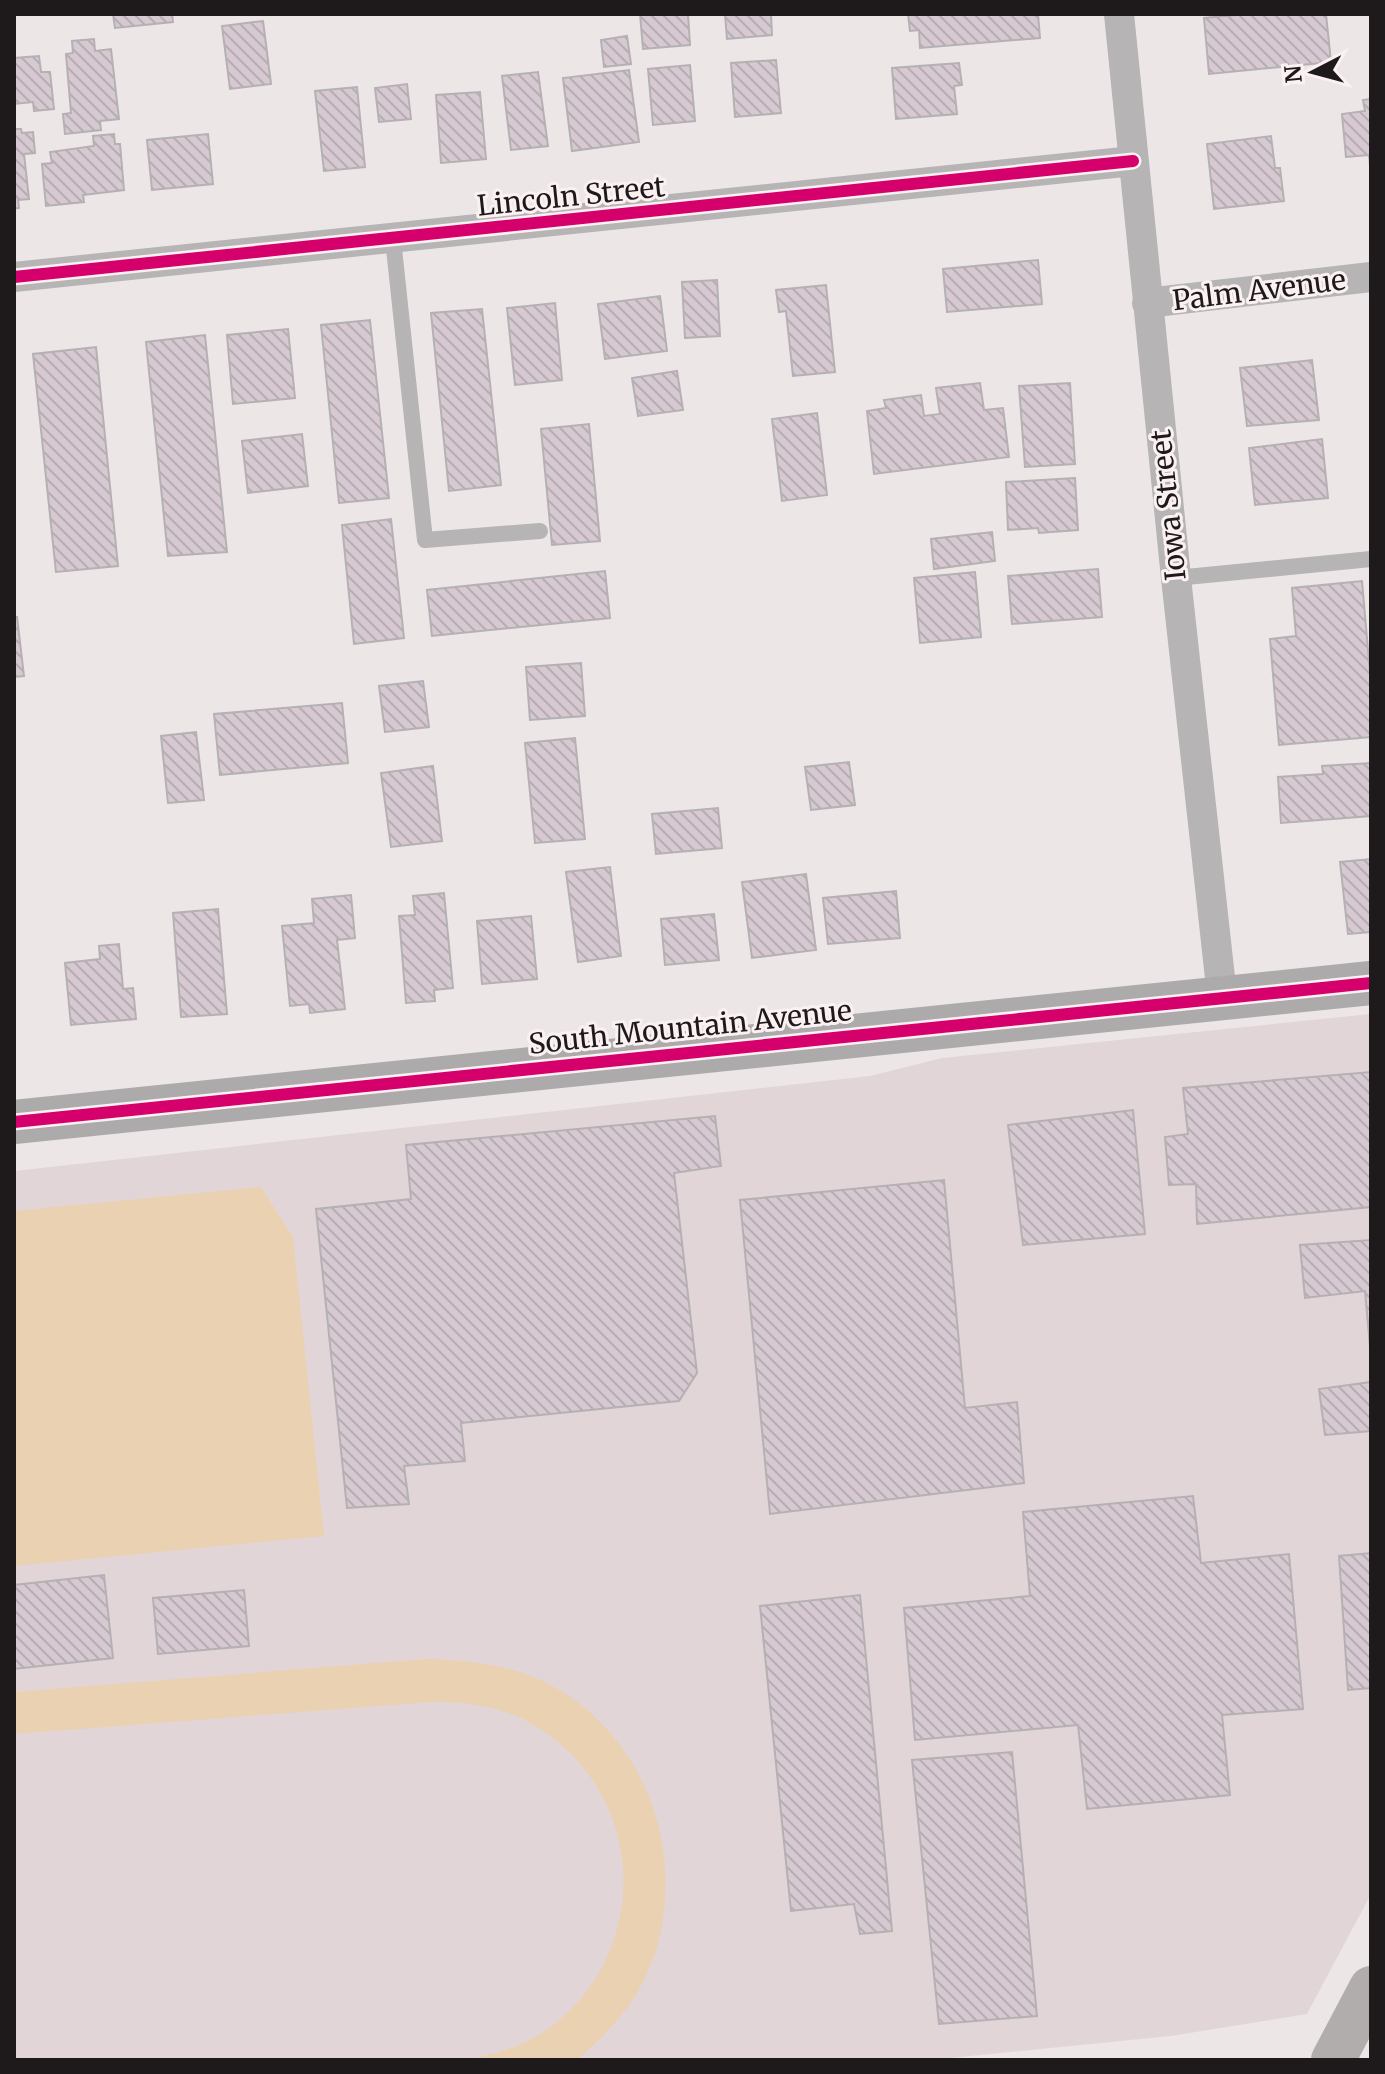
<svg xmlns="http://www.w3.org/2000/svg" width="1385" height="2074" font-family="Merriweather,serif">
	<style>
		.built { fill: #e2d5d7 }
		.grass { fill: #ead1b1 }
		.building { fill: url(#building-back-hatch); stroke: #b5b1b2; stroke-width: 2 }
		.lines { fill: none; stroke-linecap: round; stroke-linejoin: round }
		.lane { stroke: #b6b4b4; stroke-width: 16 }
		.street { stroke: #b6b4b4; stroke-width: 30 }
		.secondary { stroke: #acaaaa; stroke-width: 44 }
		.primary { stroke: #b0adac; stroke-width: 44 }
		.cycleway-casing { stroke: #fbf1f2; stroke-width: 17 }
		.cycleway { stroke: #d6006c; stroke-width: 12 }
		.labels { text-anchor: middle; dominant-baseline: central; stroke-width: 6; stroke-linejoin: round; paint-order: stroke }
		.street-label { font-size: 28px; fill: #1e1a1b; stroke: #fbf1f2 }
	</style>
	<defs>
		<pattern id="building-back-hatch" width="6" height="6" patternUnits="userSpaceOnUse" patternTransform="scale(2)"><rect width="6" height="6" fill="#d7c9d2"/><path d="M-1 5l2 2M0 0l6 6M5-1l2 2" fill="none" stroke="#b8acb4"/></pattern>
	</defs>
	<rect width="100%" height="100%" fill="#ece6e7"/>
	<path class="built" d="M1371,1014V1894L1307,2014L1171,2036L931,2060H14V1171L870,1076L942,1058Z"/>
	<path class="grass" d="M261,1187L293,1237L324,1536L14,1566V1211Z
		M427,1659C467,1660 504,1664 540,1680C650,1730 695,1869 646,1976C630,2010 605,2036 577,2060H463C493,2055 523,2047 548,2029C633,1968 649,1847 582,1766C560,1739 526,1716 492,1708C472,1703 452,1702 431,1702L14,1734V1692Z"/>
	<path class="building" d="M113,14H172L173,22L115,28Z
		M640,14H688L690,45L643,49Z
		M725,14H771L772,35L727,39Z
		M908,14H1038L1040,38L920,48L919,30L910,31Z
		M1247,14H1326L1331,62L1209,74L1204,18Z
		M263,21L271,84L230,89L222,26Z
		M627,36L631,64L604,67L601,40Z
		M94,39L95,51L111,49L119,119L100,121L101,130L65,134L63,114L71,113L66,54L73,53L72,41Z
		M39,56L41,72H50L54,109L34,111L33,102L14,104V58Z
		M776,60L781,113L735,117L731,63Z
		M959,63L962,85L954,86L957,114L896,119L892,68Z
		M690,65L695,121L653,125L648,69Z
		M629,70L639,142L572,151L563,78Z
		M538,72L548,146L511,150L502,76Z
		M407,84L411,119L379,122L375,88Z
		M357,87L365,167L324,171L315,91Z
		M480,92L486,159L441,163L436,95Z
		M1371,99V176L1369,155L1346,157L1342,114L1365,111L1363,100Z
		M14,129H21L22,133L33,132L35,153L24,154L29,199L18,200L19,208L14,209Z
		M114,134L115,144H120L124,190L83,195L84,202L46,206L42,164L52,163L50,152L94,146L93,136Z
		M208,134L213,184L152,190L147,140Z
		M1271,136L1275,168H1280L1284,201L1214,209L1207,144Z
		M1038,260L1042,304L947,312L943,269Z
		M717,280L720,336L685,338L682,282Z
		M826,285L835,372L793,376L786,311L779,312L776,290Z
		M660,296L667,351L605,359L598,304Z
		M555,303L562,380L515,385L507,308Z
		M482,309L501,485L449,491L431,313Z
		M370,320L389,498L339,503L321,325Z
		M288,329L295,398L233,404L227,335Z
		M205,335L227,552L168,556L146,342Z
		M96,347L118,566L56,572L33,354Z
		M1312,360L1319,420L1247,426L1240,368Z
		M677,371L683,410L638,416L632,378Z
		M980,383L984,410L1003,408L1009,457L874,474L867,411L886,408L884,400L921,395L924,416L940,414L936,388Z
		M1070,383L1075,464L1025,467L1019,386Z
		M817,413L827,495L782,501L772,419Z
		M589,424L600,541L552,545L541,429Z
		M302,434L308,486L248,493L242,441Z
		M1322,439L1328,498L1255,505L1249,448Z
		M1075,478L1078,530L1039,533L1038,528L1008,530L1006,482Z
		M391,519L404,638L354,644L342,525Z
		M992,532L995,561L934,569L931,539Z
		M1098,569L1102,617L1012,624L1008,576Z
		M605,571L610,618L432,636L427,590Z
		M975,572L981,637L920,643L914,578Z
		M1362,581L1371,684V737L1279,745L1270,639L1296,636L1292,588Z
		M14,617H17L24,676L14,677Z
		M581,663L585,716L530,720L526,667Z
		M423,681L429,727L385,732L379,686Z
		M342,703L348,763L220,775L214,714Z
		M196,732L204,800L168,803L161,736Z
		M575,738L585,839L535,843L525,743Z
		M849,762L855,805L811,810L805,767Z
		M1371,763V816L1281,823L1278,777L1323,774L1322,766Z
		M433,766L442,841L391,847L381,773Z
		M718,808L722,848L656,854L652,814Z
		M1371,859V932L1348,934L1340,862Z
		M610,867L621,956L578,962L566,872Z
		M806,874L816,950L752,958L742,882Z
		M896,891L900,938L828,944L823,898Z
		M444,893L453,988L434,990L435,1001L406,1003L399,916L415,915L413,896Z
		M351,895L355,938L337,940L345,1009L310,1013L309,1004L290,1006L282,926L314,923L312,899Z
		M218,909L227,1014L181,1017L173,913Z
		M714,914L719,960L665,965L661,919Z
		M531,916L537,979L482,984L477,921Z
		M119,944L123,989L133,988L136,1019L71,1025L65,963L100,959L99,946Z
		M1371,1072V1207L1197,1224L1196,1184L1169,1185L1165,1137L1188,1134L1183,1088Z
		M1133,1110L1145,1234L1023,1245L1008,1125Z
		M715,1116L721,1166L674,1173L697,1373L679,1401L461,1423L465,1461L404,1466L409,1504L347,1508L316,1209L411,1199L406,1145Z
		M944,1180L965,1408L1017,1402L1024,1483L770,1514L740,1200Z
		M1371,1240V1358L1365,1291L1305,1298L1300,1245Z
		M1371,1382V1431L1325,1435L1319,1389Z
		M1193,1496L1201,1563L1289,1554L1303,1709L1222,1715L1230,1795L1087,1809L1078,1725L915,1740L904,1608L1030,1596L1023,1512Z
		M1371,1553V1688L1348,1690L1339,1556Z
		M104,1575L113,1658L14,1669V1585Z
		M244,1590L249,1646L158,1654L153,1598Z
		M860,1595L892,1931L860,1934L854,1904L791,1911L760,1606Z
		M1012,1752L1037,2016L939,2024L912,1760Z"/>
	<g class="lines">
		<path class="lane" d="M393,239L425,540L540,531
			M1176,578L1371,559"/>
		<path class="street" d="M1119,14L1176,578L1222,996
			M14,277L1133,161
			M1147,303L1371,277"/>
		<path class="secondary" d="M14,1122L1371,983"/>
		<path class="primary" d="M1333,2060L1371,1988"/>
		<defs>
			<path id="cycleway" d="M14,277L1133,161
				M14,1122L1371,983"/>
		</defs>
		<use href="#cycleway" class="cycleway-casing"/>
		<use href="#cycleway" class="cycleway"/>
	</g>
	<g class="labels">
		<g class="street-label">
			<text transform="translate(571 196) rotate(-6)">Lincoln Street</text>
			<text transform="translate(1259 290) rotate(-7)">Palm Avenue</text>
			<text transform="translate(1168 505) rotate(-96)">Iowa Street</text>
			<text transform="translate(690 1027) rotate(-6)">South Mountain Avenue</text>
		</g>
	</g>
	<rect width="1385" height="2074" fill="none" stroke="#1e1a1b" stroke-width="32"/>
	<g transform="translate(1313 72) rotate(264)" stroke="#fbf1f2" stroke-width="6" paint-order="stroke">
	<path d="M0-6L14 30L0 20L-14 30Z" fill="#1e1a1b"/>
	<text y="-12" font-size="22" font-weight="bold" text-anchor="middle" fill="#1e1a1b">N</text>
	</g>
</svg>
